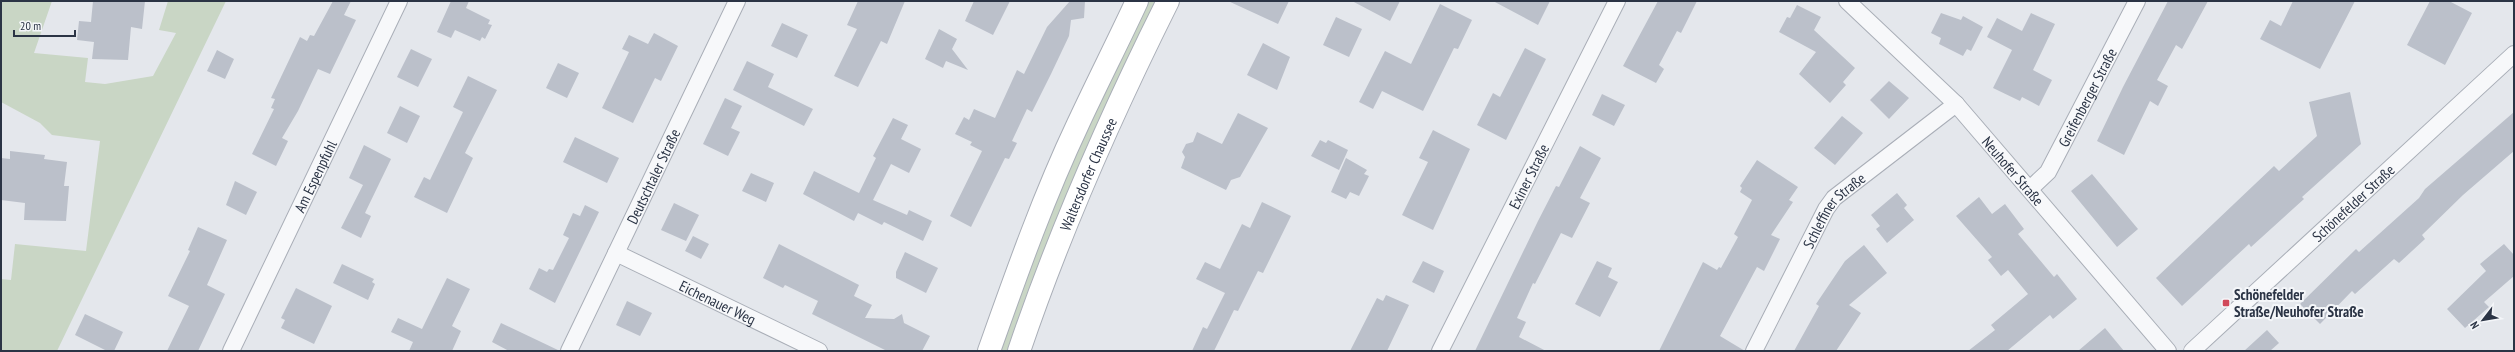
<svg xmlns="http://www.w3.org/2000/svg" width="2515" height="352" font-family="'PT Sans Narrow',sans-serif">
	<style>
		.green { fill: #c9d6c5 }
		.building { fill: #bbc0ca }
		.lines { fill: none; stroke-linecap: round; stroke-linejoin: round }
		.street-casing { stroke: #a9aeb7; stroke-width: 18 }
		.secondary-casing { stroke: #a9aeb7; stroke-width: 24 }
		.street { stroke: #f7f8fa; stroke-width: 16 }
		.secondary { stroke: #fff; stroke-width: 22 }
		.poi-dot { fill: #d1495b; stroke: #f4f6f9; stroke-width: 1.5 }
		.labels { text-anchor: middle; dominant-baseline: central; stroke-width: 4; stroke-linejoin: round; paint-order: stroke }
		.street-label { font-size: 15px; fill: #2b3445; stroke: #f4f6f9 }
		.poi-label { font-size: 15px; font-weight: bold; fill: #2b3445; stroke: #f4f6f9; text-anchor: start }
	</style>
	<rect width="100%" height="100%" fill="#e4e7ec"/>
	<path class="green" d="M1,1H52L34,53L88,58L85,82L105,84L153,76L176,33L159,30L168,1H226L57,351H1V279L11,280L15,244L86,251L100,141L52,135L40,123L1,102Z
		M1147,1H1157C1101,115 1047,230 1007,351H999L1033,257L1082,139Z"/>
	<path class="building" d="M93,1H145L142,29L131,27L128,60L92,59L94,42L77,40L79,21L91,22Z
		M333,1H351L344,15L356,20L330,74L318,69L298,111L282,138L288,141L276,166L252,154L274,109L271,108L275,99L271,98L300,37L307,41L310,35L314,36Z
		M451,1H469L466,8L490,20L488,24L492,25L485,39L482,37L480,41L455,30L451,38L437,32Z
		M858,1H905L887,44L881,41L858,87L834,76L857,29L847,25Z
		M974,1H1010L993,35L965,21Z
		M1070,1H1085L1084,18L1071,20L1069,36L1051,74L1032,112L1027,109L1012,141L1017,143L1009,159L1005,158L971,227L950,216L982,151L970,145L972,142L955,134L964,117L969,120L974,109L995,118L1017,70L1024,74L1047,27Z
		M1228,1H1289L1278,24Z
		M1352,1H1400L1390,21Z
		M1493,1H1550L1538,25Z
		M1658,1H1697L1681,33L1677,31L1659,65L1664,69L1656,83L1623,66Z
		M2168,1H2208L2182,49L2176,45L2157,80L2168,86L2158,106L2150,101L2124,155L2097,141L2123,87Z
		M2293,1H2355L2320,69L2260,39L2270,20L2281,26Z
		M2430,1H2449L2472,13L2445,65L2407,45Z
		M1440,4L1472,20L1458,49L1454,48L1423,111L1382,91L1373,109L1359,102L1385,51L1411,64Z
		M1797,5L1821,17L1814,30L1855,68L1843,82L1846,85L1830,103L1799,74L1816,52L1779,32L1787,17L1790,18Z
		M1941,13L1961,20L1963,16L1983,27L1971,51L1967,49L1963,56L1939,44L1941,38L1931,33Z
		M2031,13L2055,24L2033,70L2052,80L2039,106L2022,97L2020,101L1993,88L2012,50L1987,37L1997,18L2022,31Z
		M1336,17L1362,29L1349,57L1323,45Z
		M782,23L808,35L797,58L771,46Z
		M939,29L957,39L952,49L968,70L946,61L943,68L925,59Z
		M654,33L678,46L661,81L655,78L633,123L602,108L629,52L622,49L629,35L648,44Z
		M1263,43L1290,57L1277,90L1247,75Z
		M1525,48L1546,59L1506,140L1477,125L1493,93L1500,97Z
		M411,49L432,59L418,87L397,77Z
		M217,50L234,59L225,79L207,71Z
		M747,61L774,74L768,87L813,109L804,126L733,90Z
		M558,63L579,73L567,98L546,88Z
		M468,76L497,90L465,153L473,158L447,213L414,197L424,177L430,180L463,112L453,107Z
		M1889,81L1909,98L1889,119L1870,100Z
		M2350,92L2361,144L2302,197L2304,199L2251,247L2249,244L2182,306L2156,278L2274,166L2279,171L2317,136L2309,102Z
		M1602,94L1625,105L1614,126L1592,115Z
		M725,98L742,106L731,128L740,132L728,156L703,144Z
		M400,106L420,116L407,143L387,133Z
		M2514,112V151L2463,195L2422,235L2425,239L2399,263L2394,259L2355,294L2352,291L2320,324L2300,304L2356,249L2359,252L2419,198L2425,189Z
		M1238,113L1268,128L1240,177L1231,180L1226,190L1181,168L1185,157L1182,152L1186,144L1193,142L1197,132L1222,144Z
		M1842,116L1863,133L1835,165L1814,148Z
		M893,118L908,125L901,139L921,149L909,173L891,164L873,200L907,215L909,210L932,221L923,241L884,222L882,225L858,213L854,221L803,194L814,171L859,193L874,162L876,158L873,156Z
		M1433,130L1470,149L1433,230L1402,215L1428,162L1419,158Z
		M575,137L619,158L607,183L563,162Z
		M1320,140L1326,143L1328,140L1348,150L1339,170L1311,156Z
		M364,145L391,159L365,213L371,216L361,238L341,228L363,185L349,178Z
		M1580,146L1601,158L1580,198L1590,203L1572,238L1561,233L1535,284L1533,283L1517,318L1526,322L1519,337L1546,351H1475L1538,221L1556,186L1559,187Z
		M10,151L45,155L44,159L67,162L64,186H69L66,221L24,220L25,203L1,200V158L10,159Z
		M1346,158L1367,170L1364,174L1369,176L1359,196L1350,192L1346,199L1331,192Z
		M1757,160L1798,187L1789,200L1793,202L1771,235L1780,239L1764,271L1757,267L1720,336L1745,351H1659L1703,262L1717,270L1719,267L1721,268L1738,237L1734,234L1752,200L1740,192L1742,188L1740,186Z
		M751,173L774,183L766,202L742,191Z
		M2092,174L2138,229L2117,247L2071,191Z
		M235,181L257,192L246,215L226,205Z
		M1897,193L1907,205L1904,208L1914,220L1887,243L1876,229L1880,226L1871,215Z
		M1979,197L1992,214L2005,204L2024,229L2018,234L2054,277L2057,274L2077,299L2053,319L2050,315L2007,351H1968L1995,330L1991,325L2028,294L2008,270L2001,276L1988,260L1992,257L1956,216Z
		M1262,202L1291,216L1263,273L1258,271L1238,311L1234,310L1214,351H1192L1203,327L1207,329L1225,293L1196,279L1205,262L1220,269L1242,224L1250,228Z
		M674,203L699,215L686,241L661,230Z
		M585,205L599,212L555,303L529,289L539,268L547,272L549,269L553,270L569,238L563,235L573,213L580,216Z
		M198,227L227,240L207,285L225,294L198,351H167L189,306L168,296L190,251L188,250Z
		M693,236L709,244L701,259L685,251Z
		M779,244L859,285L854,296L872,305L865,318L894,319L902,314L904,323L930,336L922,351H887L812,314L818,301L785,285L783,288L763,278Z
		M2504,244L2514,255V276L2484,302L2489,307L2465,328L2447,309L2486,271L2480,264Z
		M1864,245L1887,273L1849,305L1861,313L1836,351H1794L1819,306L1816,304L1845,261Z
		M905,252L938,268L926,293L896,278V272Z
		M1423,261L1444,271L1434,293L1412,282Z
		M1597,261L1612,268L1608,277L1618,282L1600,317L1575,304Z
		M342,264L374,279L372,282L375,284L368,300L333,283Z
		M447,278L470,289L452,326L461,331L452,351H409L413,342L391,332L398,318L422,329Z
		M296,288L332,306L314,344L281,328L285,320L281,318Z
		M1386,295L1409,305L1387,351H1350L1377,298L1383,301Z
		M627,301L652,313L640,336L616,325Z
		M85,314L123,332L114,351H107L75,335Z
		M501,323L560,351H509L492,342Z
		M2105,328L2124,351H2078Z
		M2267,330L2279,343L2270,351H2244Z"/>
	<g class="lines">
		<defs>
			<g id="street">
				<path id="s1" d="M1847,1L1956,104L2168,351"/>
				<path id="s2" d="M2030,189L2048,172L2137,1"/>
				<path id="s3" d="M616,253L819,351"/>
				<path id="s4" d="M231,351L399,1"/>
				<path id="s5" d="M569,351L737,1"/>
				<path id="s6" d="M1440,351L1617,1"/>
				<path id="s7" d="M1754,351L1826,209L1834,198L1956,104"/>
				<path id="s8" d="M2192,351L2514,54"/>
			</g>
			<g id="secondary">
				<path d="M989,351C1016,275 1043,198 1078,124C1097,83 1118,42 1137,1"/>
				<path id="s9" d="M1019,351C1060,230 1111,115 1168,1"/>
			</g>
		</defs>
		<use href="#street" class="street-casing"/>
		<use href="#secondary" class="secondary-casing"/>
		<use href="#street" class="street"/>
		<use href="#secondary" class="secondary"/>
	</g>
	<rect class="poi-dot" x="2222" y="299" width="8" height="8" rx="2"/>
	<g class="labels">
		<g class="street-label">
			<text stroke="none"><textPath href="#s2" startOffset="109">Greifenberger Straße</textPath></text>
			<text stroke="none"><textPath href="#s1" startOffset="238">Neuhofer Straße</textPath></text>
			<text stroke="none"><textPath href="#s9" startOffset="190">Waltersdorfer Chaussee</textPath></text>
			<text stroke="none"><textPath href="#s4" startOffset="194">Am Espenpfuhl</textPath></text>
			<text stroke="none"><textPath href="#s5" startOffset="194">Deutschtaler Straße</textPath></text>
			<text stroke="none"><textPath href="#s6" startOffset="196">Exiner Straße</textPath></text>
			<text stroke="none"><textPath href="#s8" startOffset="219">Schönefelder Straße</textPath></text>
			<text stroke="none"><textPath href="#s7" startOffset="163">Schleffiner Straße</textPath></text>
			<text stroke="none"><textPath href="#s3" startOffset="113">Eichenauer Weg</textPath></text>
		</g>
		<g class="poi-label">
			<text x="2234" y="294">Schönefelder<tspan x="2234" dy="17">Straße/Neuhofer Straße</tspan></text>
		</g>
	</g>
	<rect width="2515" height="352" fill="none" stroke="#2b3445" stroke-width="4"/>
	<g transform="translate(2483 320) rotate(239)" stroke="#f4f6f9" stroke-width="3" paint-order="stroke">
	<path d="M0-3L7 15L0 10L-7 15Z" fill="#2b3445"/>
	<text y="-6" font-size="11" font-weight="bold" text-anchor="middle" fill="#2b3445">N</text>
	</g>
	<path d="M14 30v6h61v-6" fill="none" stroke="#2b3445" stroke-width="2"/>
	<text x="20" y="30" font-size="12" fill="#2b3445" stroke="#f4f6f9" stroke-width="3" paint-order="stroke">20 m</text>
</svg>
